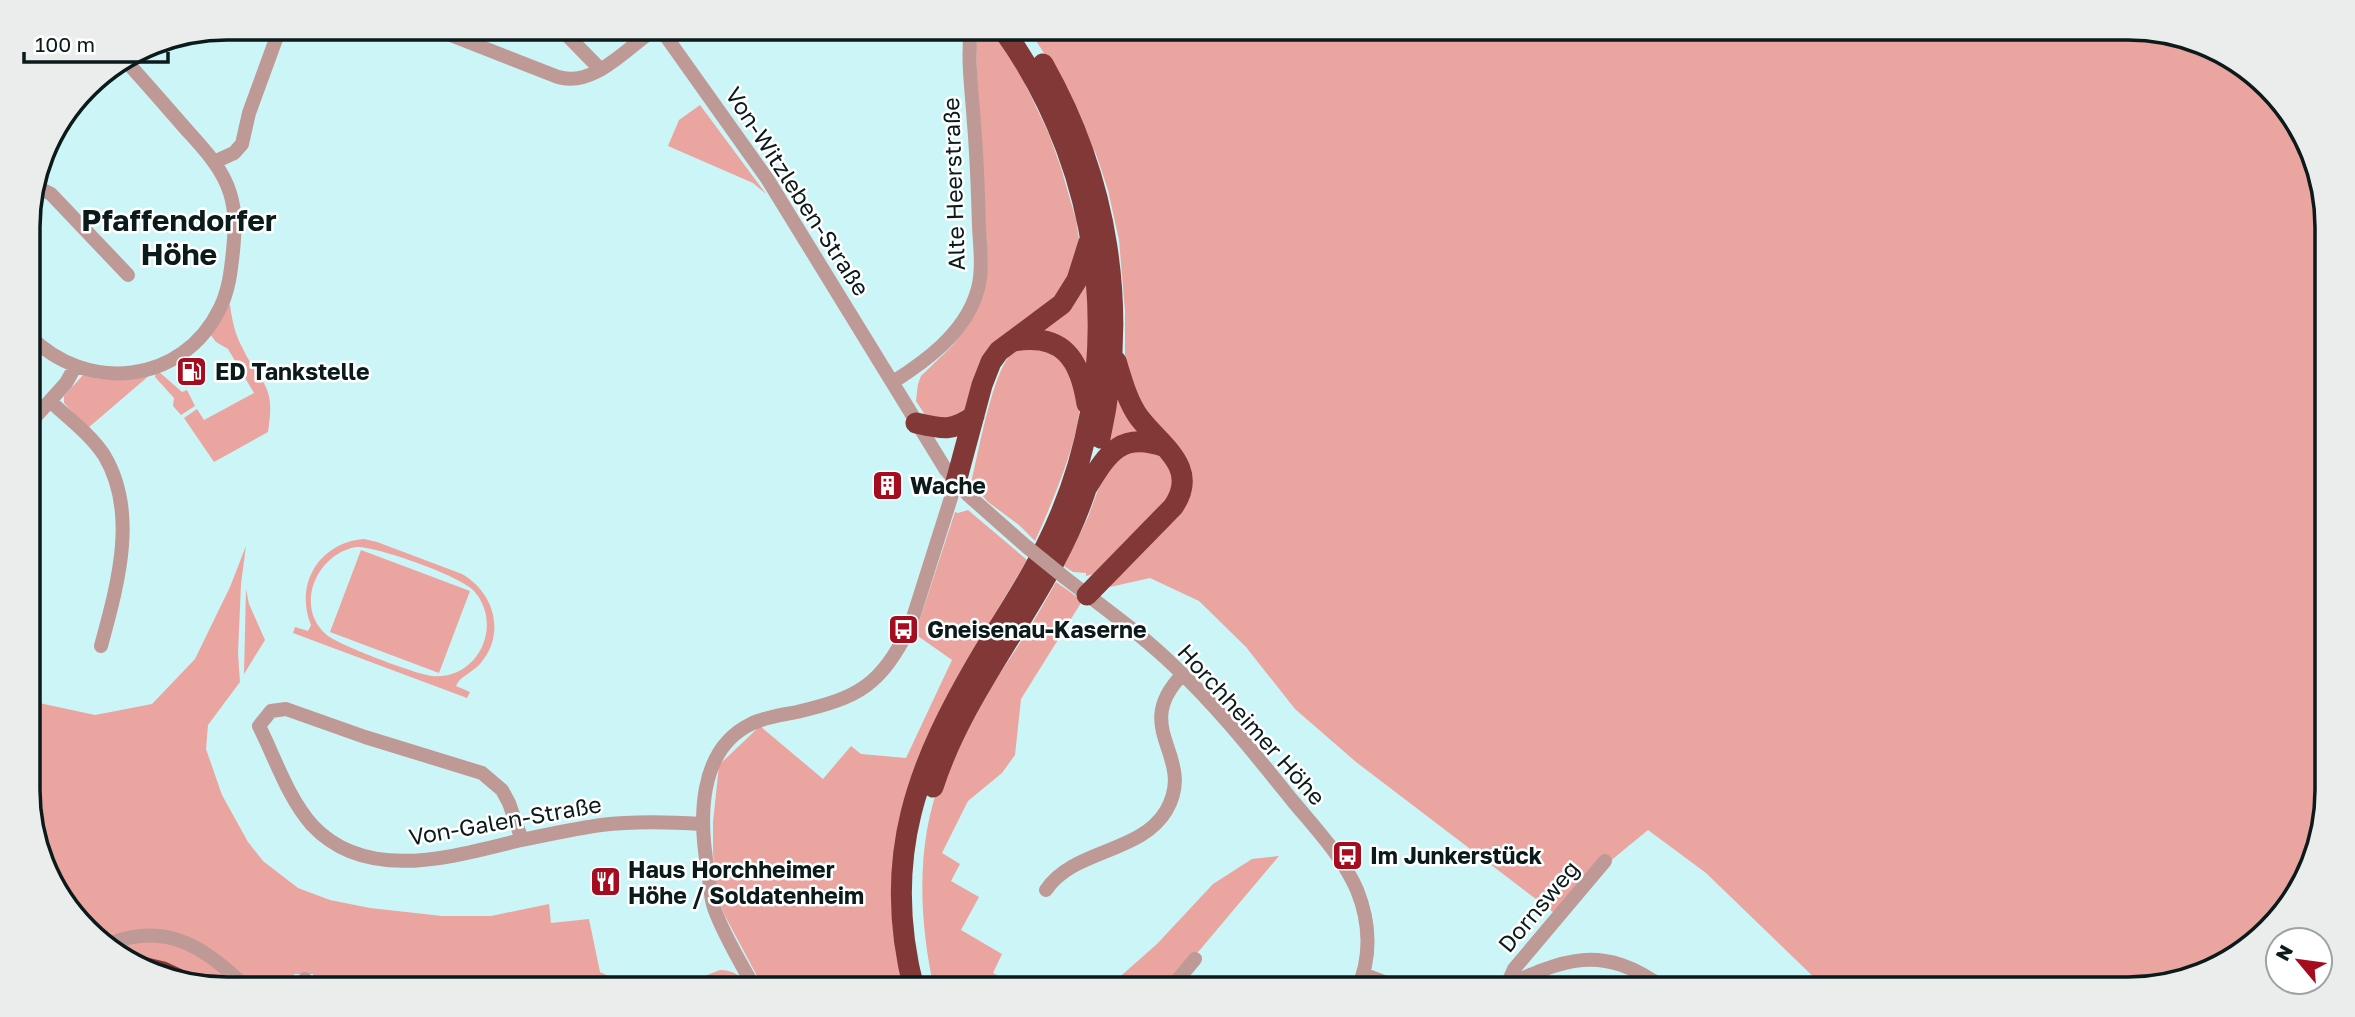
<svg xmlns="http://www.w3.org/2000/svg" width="2355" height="1017" font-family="'Golos Text',sans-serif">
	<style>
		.green { fill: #eba5a0; fill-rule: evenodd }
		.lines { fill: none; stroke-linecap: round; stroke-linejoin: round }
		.minor { stroke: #bf9996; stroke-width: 14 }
		.highway { stroke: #823836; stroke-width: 21 }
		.minor-bridge { stroke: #bf9996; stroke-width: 14 }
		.labels { text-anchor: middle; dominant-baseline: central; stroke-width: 5; stroke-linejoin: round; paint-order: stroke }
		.street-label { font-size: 23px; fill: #0b1a1b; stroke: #fff }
		.poi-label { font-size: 23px; font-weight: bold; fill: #0b1a1b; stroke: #fff; text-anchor: start }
		.district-label { font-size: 30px; font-weight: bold; fill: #0b1a1b; stroke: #fff }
		.rim { fill: none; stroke: #0b1a1b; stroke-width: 3.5 }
	</style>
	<rect width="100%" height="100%" fill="#ccf5f7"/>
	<path class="green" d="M979,28H994L1007,46L1049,134L1061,168L1076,220L1079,239L1072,281L1030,323L965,411L959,418H927L916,401L918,384L921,376L953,345L969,324L988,266L977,77L976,46Z
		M1028,28H2127L2203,43L2286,106L2325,201L2327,790L2312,865L2249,948L2140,989H1826L1706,873L1648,830L1614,858L1557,915L1356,762L1295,709L1246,647L1199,601L1150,578L1110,587L1112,581L1183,500L1125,368V311L1119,240L1108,190L1096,154L1054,69Z
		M700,105L766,194L753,183L668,146L679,120Z
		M1090,275L1091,369L1031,332Z
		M227,304L230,305C232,320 235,334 242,347C261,387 276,381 268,432L214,462L184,418L197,409L204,420L254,393L228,349L216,342L210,334Z
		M1025,347L1057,352C1063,364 1077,383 1079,396C1085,428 1049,510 1035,541L1019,525L988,502L971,483C979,450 990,386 1007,359C1012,352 1018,350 1025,347Z
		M158,371L182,392L187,390L195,406L181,415L173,406L174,398L155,377L156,372Z
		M151,374L88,428L64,403V396L83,375C107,382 127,380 151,374Z
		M1119,390L1144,431L1108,447Z
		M1130,447L1169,459L1175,491L1093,574L1086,576V573L1073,572L1064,566L1088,517L1105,471Z
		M968,510L1027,560L976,646L918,760L906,989H764L724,914L717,894L713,853V822L719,765L760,726L823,779L851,746L861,754L906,758L952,660L915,634L955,512L958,513Z
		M364,539L377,542L462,574C495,593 506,634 480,664C472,673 460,676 456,686L470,692L467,698L293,633L295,627L308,631L311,625C294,584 320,542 364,539ZM356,547C376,546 461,576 474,591C504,625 478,680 432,676C415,674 342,646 328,636C293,608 316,554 356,547Z
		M246,546L241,584L238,653L240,682L208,725L206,749L222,795L248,842L263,861L298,888L330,900L370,908L442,916H491L549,904L551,923L589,919L600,972L636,989H314L313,974H294V989C264,989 212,995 186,978L138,964L69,911L30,816V701L95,715L152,704L195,659L230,587Z
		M361,550L470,591L439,673L330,632Z
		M1056,582L1076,596L1081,603L1021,699L1015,755L1002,773L968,801L942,853L960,864L951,881L979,897L961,930L1002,954L993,973L1020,989H934C919,919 915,842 943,774C963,728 991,687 1018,646C1032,625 1044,603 1056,582Z
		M246,589L249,604L265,640L244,674Z
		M1279,856L1167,989H1106L1157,944L1213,884L1252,859Z
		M720,970C734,970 743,977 750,989H671Z"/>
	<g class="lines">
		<path class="minor" d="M433,28L558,77C592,87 622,53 648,34
			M560,28L600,69
			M660,28L768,180L946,470L968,495L1027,547
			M214,162L234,153L242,144L249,113L280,28
			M35,191H45L51,194L128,275
			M29,335C86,394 183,385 220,308C229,290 231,270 233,251C235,231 236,212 230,193C222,167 202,147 185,128C165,105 145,82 125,60
			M893,382C926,361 963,334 976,295C984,273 980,248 979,226C978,192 977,158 974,124C972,92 967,60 971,28
			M50,401C68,418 90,434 104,455C139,513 117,586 101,646
			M29,424L66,383L75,367
			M1064,577C1100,605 1139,632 1172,664C1216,705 1254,753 1292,800C1315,828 1343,857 1357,890C1370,922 1372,958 1357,989
			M522,840L509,803L502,790L482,773L365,737L286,709L271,711L259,726C275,758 288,798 312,825C366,883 451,857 517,841C545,835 573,829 601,825C634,821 669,822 702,824
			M1046,890C1073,849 1140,854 1166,811C1198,756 1129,730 1182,675
			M111,943C170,921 207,950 248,989
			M1363,974L1402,989
			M305,979L306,989
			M1514,987L1510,978L1514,969L1605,861
			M755,989C741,963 724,936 714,908C710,896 710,883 708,871C699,821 697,750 751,724C765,717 782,715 797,712C861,697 880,685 910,627L956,482
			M1170,989L1195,959
			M1499,989C1564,959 1601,942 1665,989"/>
		<path class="highway" d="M1043,64C1108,179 1129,309 1100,438
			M1014,341C1063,333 1080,359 1087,404
			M916,423C942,429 952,432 974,416
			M956,482L982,385L991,362L999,351L1062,304L1077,280L1089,242
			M1087,487C1108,453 1121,431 1165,447
			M1087,595L1173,507C1201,467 1159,445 1138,416C1127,400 1122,380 1116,361
			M933,787C968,678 1054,593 1088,483
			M142,967L163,972L178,979
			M914,989C880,858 917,764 983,653C1005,617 1029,582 1047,544C1130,377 1110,178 1002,28"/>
		<path class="minor-bridge" d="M1027,547L1064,577"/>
	</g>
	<defs>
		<symbol id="fuel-square" viewBox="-11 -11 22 22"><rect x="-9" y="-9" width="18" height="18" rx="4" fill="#a50c20" stroke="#fff"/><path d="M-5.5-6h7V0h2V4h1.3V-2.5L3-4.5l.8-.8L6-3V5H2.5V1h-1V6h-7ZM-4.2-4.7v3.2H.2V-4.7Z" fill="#fff"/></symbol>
		<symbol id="building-square" viewBox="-11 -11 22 22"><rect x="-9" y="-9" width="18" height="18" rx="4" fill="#a50c20" stroke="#fff"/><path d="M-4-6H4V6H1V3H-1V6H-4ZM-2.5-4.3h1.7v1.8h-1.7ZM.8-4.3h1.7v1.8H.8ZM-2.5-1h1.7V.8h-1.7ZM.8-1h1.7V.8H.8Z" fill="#fff"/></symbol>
		<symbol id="bus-square" viewBox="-11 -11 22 22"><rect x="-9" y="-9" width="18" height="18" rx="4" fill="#a50c20" stroke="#fff"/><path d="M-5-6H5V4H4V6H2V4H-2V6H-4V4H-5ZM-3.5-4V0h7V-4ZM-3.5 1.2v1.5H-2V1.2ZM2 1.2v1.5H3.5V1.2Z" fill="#fff"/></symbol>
		<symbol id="restaurant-square" viewBox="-11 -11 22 22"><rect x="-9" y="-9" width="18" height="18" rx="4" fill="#a50c20" stroke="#fff"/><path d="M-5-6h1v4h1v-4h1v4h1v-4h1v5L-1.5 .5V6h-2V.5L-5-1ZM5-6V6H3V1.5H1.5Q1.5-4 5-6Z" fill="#fff"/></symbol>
	</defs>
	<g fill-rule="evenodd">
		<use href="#fuel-square" x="174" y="354" width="35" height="35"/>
		<use href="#building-square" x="870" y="468" width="35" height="35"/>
		<use href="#bus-square" x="886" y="612" width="35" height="35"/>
		<use href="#bus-square" x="1330" y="838" width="35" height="35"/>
		<use href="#restaurant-square" x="588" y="864" width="35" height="35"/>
	</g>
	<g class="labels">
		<g class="street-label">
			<text transform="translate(953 184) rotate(-92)">Alte Heerstraße</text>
			<text transform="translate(798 191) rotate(57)">Von-Witzleben-Straße</text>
			<text transform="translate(1252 724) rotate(48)">Horchheimer Höhe</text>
			<text transform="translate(505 820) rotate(-10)">Von-Galen-Straße</text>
			<text transform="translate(1538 906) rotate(-50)">Dornsweg</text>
		</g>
		<g class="poi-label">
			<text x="215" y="371">ED Tankstelle</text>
			<text x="910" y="485">Wache</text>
			<text x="927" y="629">Gneisenau-Kaserne</text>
			<text x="1370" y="855">Im Junkerstück</text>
			<text x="628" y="869">Haus Horchheimer<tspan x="628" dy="26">Höhe / Soldatenheim</tspan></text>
		</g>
		<g class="district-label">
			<text x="179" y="220">Pfaffendorfer<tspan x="179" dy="34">Höhe</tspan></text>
		</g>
	</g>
	<path d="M0 0H2355V1017H0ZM227 40H2128A187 187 0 0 1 2315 227V790A187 187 0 0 1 2128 977H227A187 187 0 0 1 40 790V227A187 187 0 0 1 227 40Z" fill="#ebeded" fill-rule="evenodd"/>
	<path class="rim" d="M227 40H2128A187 187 0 0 1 2315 227V790A187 187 0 0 1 2128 977H227A187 187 0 0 1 40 790V227A187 187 0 0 1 227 40Z"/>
	<g transform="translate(2299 961) rotate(299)"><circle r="33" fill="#ffffff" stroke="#9da3a4" stroke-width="2"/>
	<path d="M0-5L12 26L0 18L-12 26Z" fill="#a50c20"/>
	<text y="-10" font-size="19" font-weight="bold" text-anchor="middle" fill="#0b1a1b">N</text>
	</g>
	<path d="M24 52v10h144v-10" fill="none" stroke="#0b1a1b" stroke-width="3.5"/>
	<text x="35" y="52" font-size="21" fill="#0b1a1b" stroke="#ffffff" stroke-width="5" paint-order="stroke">100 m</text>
</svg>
